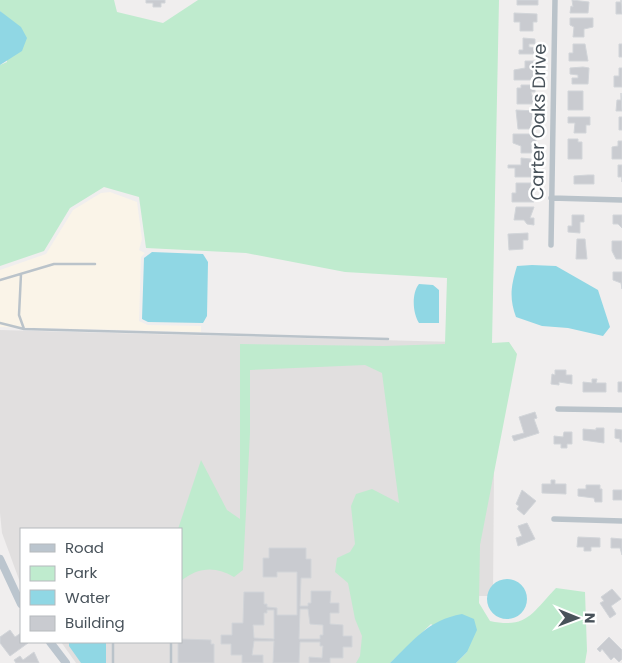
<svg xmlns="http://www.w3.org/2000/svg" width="622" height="663" font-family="Poppins,sans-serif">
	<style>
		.commercial { fill: #faf4e8 }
		.education { fill: #e1dfdf }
		.green { fill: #bfebce }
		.water { fill: #90d7e4 }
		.building { fill: #c9cbd0; stroke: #d2d5d9; fill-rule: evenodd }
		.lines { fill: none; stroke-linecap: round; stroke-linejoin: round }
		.lane { stroke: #bac3ca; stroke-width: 2.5 }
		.street { stroke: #bac3ca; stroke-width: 5.5 }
		.secondary { stroke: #bbc5ce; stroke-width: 8 }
		.labels { text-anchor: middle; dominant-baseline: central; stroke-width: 5; stroke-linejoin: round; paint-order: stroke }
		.street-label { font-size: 18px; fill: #48525a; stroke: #fff }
	</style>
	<rect width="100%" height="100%" fill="#f0eeee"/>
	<path class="commercial" d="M110,192L137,202L142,239L139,250L145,253L141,257L139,321L148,325L201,326V332L0,327V270L46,254L73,210L101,193Z"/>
	<path class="education" d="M0,330L495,343L493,596H435L362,663H76L61,642H181V529H21V585L2,533L0,513Z"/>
	<path class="green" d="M0,0H114L117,12L163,23L198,0H499L492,343L509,342L517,354L480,545L479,603L490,621C527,629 532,613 556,588L585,592L587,651L585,663H456L467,652L431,624L390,663H356L360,656L362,636L355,619L348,583L335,572L337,558L350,552L355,544L351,506L356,494L372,489L399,503L382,373L365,365L250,370V433L243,570L234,577C216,566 198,567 181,581V529H178L201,460L227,510L240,519V344L384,346L445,344L447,278L345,272L246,253L146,248L139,197L104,187L70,208L44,251L0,266V65L7,62L4,15L0,11Z"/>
	<path class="water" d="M0,11L21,27L27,38L22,51L0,65Z
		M152,252L203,254L208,262L207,316L203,323L148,322L142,319L144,258Z
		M532,265L556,266L598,290L610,327L603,336L568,328L542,326L516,317C509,298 511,286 517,266Z
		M419,284L433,285L439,290V323H419C413,314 411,294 419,284Z
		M487 599a20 20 0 1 1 40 0a20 20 0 1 1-40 0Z
		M462,614L474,619L477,630L467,652L456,663H390C414,640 428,620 462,614Z
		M69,642H106V663H81L69,646Z"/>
	<path class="building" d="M146,0H165V3H161V7H153V3H146Z
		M517,0H538V5H517Z
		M572,0L589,2L588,13H570L571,6L573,7Z
		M621,0L622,14H616V2H621Z
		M514,13L537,14V22H533V31H520V22H514Z
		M570,18H593V27L584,29V37H573L574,27L570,25Z
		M523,38L535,39V44H529V47L537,48V54H519V50H523Z
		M573,44H585L588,61H569V53H573Z
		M619,44H622V57H619Z
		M525,61H537V71L533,70V74H536V80H514V70L525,68Z
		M583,67L589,68L588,84H572V78H578V75L570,74V68Z
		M619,68H622V87H614V76H619Z
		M521,85H535V92H531L532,96H537V104H517V88H521Z
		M568,91H583V110H568Z
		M621,93L622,111H616L617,100H621Z
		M516,110L536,111V120H531V129H518Z
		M568,117H590V125H586V133H574L575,123H568Z
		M619,117H622V130H619Z
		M513,134H536V141L531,143L532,153H521V146L513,143Z
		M568,139H578V142H582V159H568Z
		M618,141H622V159H612V147L618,146Z
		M521,158L531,159L530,168H535V177H515V168H508V165H521Z
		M618,165H622V182V177H618Z
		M588,175H594V184H574V176Z
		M516,183H531L530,193L535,195L534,202H512V193H516Z
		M516,207H534L530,218H534V225L527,224L524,220H514Z
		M572,215H584V222H580V233L568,232V226H572Z
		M613,215H622V228L618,224H613Z
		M528,233V240H523V249L509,250L508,234Z
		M577,239H585L587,259H576Z
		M612,241H622V259H616L612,251Z
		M613,272H622V289L621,283L613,280Z
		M555,370H566V375H572V384L559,382V385L551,384L552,374L555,375Z
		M592,379H597L596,383H606V392H583V382L592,383Z
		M618,382H622V392H618Z
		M535,412L537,418L534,419L539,433L514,441L512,436L524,433L519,417Z
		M596,428H604V443L583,440V429L596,430Z
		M615,429L622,430V442H620V439L615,438Z
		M564,432H572V444H567V448H561V444H554V436L563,437Z
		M551,480H555V484H566V494L542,493V484H551Z
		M586,485H600V489H602V502H595L594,498L578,496V489H586Z
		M522,490L536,501L524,515L517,509L519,506L516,504Z
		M613,490H622V500H613Z
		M527,523L535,539L518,546L516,538L522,536L518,526Z
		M578,537L600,538V547H591V551H584V547H577Z
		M611,538L622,539V555L620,548H611Z
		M269,548H306V559H311V578H301L300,606H308V603H311V591H331L330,603H339V613H330V624L343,625V636H352V647H343V658H330V663H309V657L322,658L323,646H320V642H300L299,663H273L274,641H254L252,655H263V663H242V655H231V644H221V635H232V623H243L244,592H264V604H267V607L277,608V615H297V572H277V577H263V558H269ZM300,609H308L310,624L323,625V635H320V639H299ZM267,610H274V639L254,638L253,625H264V613H267Z
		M612,589L621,599L611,606L616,614L610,618L600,603L604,601L601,597Z
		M10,630L15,637L21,633V642L28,643L10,656L0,643V637Z
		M609,637L622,650V659L619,662L614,657L611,660L602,649L600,652L597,649Z
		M181,639L211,640V644H214V663H178V642H181Z
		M34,652L39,663H16L14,660L20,656L23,660Z"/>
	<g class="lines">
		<path class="lane" d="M21,274L19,315L24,329
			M0,280L54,264H95
			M0,323L24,329L388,339
			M113,663V642
			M171,663V642"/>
		<path class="street" d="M551,198L622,200
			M551,245L555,0
			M558,409L622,410
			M554,519L622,521"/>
		<path class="secondary" d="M0,559L21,604
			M50,642L66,663"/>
	</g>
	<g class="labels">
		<g class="street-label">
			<text transform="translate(538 122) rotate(-89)">Carter Oaks Drive</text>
		</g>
	</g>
	<rect x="20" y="528" width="162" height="115" fill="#ffffff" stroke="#b6babd"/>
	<rect x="30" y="544" width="25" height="8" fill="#bbc5ce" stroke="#b6babd"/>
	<text x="65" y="553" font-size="15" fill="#48525a">Road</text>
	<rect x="30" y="566" width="25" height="15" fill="#bfebce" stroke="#b6babd"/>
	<text x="65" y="578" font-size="15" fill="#48525a">Park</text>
	<rect x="30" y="590" width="25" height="15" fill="#90d7e4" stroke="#b6babd"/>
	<text x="65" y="603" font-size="15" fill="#48525a">Water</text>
	<rect x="30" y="616" width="25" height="15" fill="#c9cbd0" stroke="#b6babd"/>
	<text x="65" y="628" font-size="15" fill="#48525a">Building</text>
	<g transform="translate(577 618) rotate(91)" stroke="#ffffff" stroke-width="4" paint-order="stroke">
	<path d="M0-4L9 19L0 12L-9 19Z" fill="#48525a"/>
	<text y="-8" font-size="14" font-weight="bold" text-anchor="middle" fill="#48525a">N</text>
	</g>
</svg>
